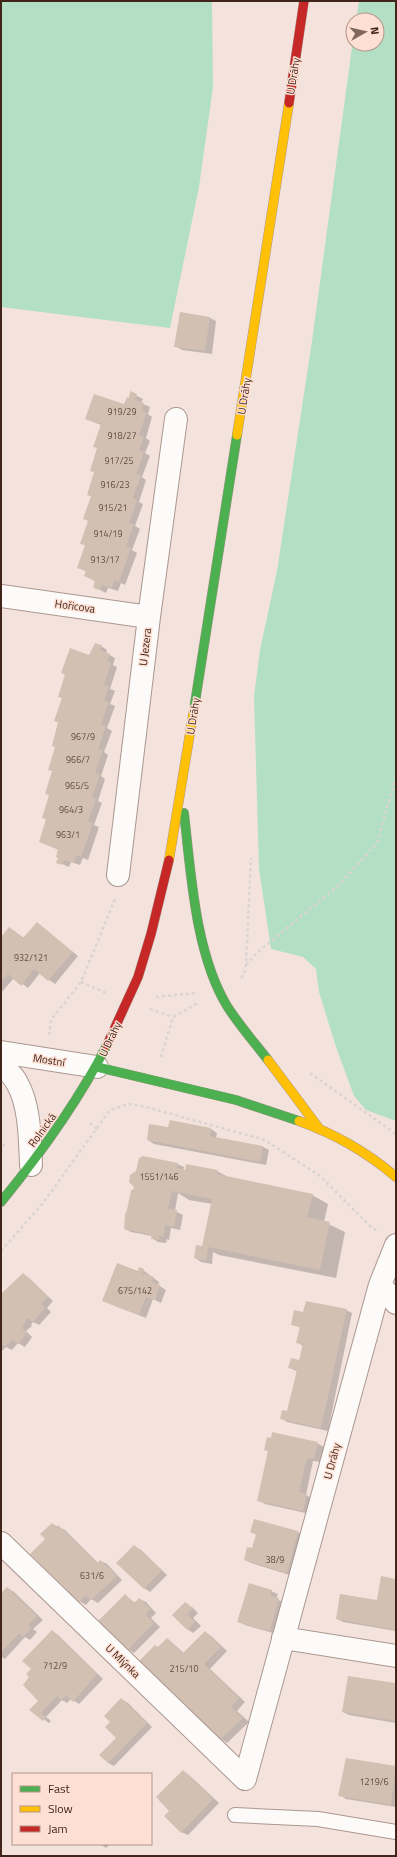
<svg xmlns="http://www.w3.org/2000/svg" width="397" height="1857" font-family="'Titillium Web',sans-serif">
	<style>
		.green { fill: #b3e0c4 }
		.shadow { fill: #0003 }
		.building { fill: #d2c0b3 }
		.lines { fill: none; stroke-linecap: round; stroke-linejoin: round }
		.lane-casing { stroke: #ab978f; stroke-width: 16 }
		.street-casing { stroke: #ab978f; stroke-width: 24 }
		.fast-casing { stroke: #ab978f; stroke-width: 10 }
		.slow-casing { stroke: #ab978f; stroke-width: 10 }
		.jam-casing { stroke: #ab978f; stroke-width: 10 }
		.path { stroke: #dad4d2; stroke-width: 2.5; stroke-dasharray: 3 3; stroke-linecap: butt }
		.lane { stroke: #fdfbfa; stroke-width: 14 }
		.street { stroke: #fdfbfa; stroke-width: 22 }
		.fast { stroke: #4caf50; stroke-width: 9 }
		.slow { stroke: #ffc107; stroke-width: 9 }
		.jam { stroke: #c62828; stroke-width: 9 }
		.labels { text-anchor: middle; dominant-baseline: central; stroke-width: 3; stroke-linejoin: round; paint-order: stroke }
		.number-label { font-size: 9px; fill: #654c40 }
		.street-label { font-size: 11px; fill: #41251a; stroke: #fedfd3 }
	</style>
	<rect width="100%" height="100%" fill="#f4e3dd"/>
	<path class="green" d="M1,1H212L213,87L199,187L170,328L1,307Z
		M359,1H396V1121L366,1110L354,1096L336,1047L319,992L316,969L303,957L271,949L259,869L254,696L260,650L277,571L312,341L353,40V44H377V20H356Z"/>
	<path class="shadow" d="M181,313L210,318L216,321L212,354L182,350L175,346Z
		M131,393L143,399L141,403L150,407L148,414L152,417L146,438L150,441L145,453L150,456L142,477L146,480L139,502L143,504L135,526L140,529L132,550L137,553L125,585L121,583L118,591L108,588L106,593L94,587L95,581L85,576L87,572L78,567L86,546L81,543L89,521L92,497L88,494L95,473L91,470L98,449L101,425L86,419L125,406L130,399Z
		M101,646L107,650L106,653L115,658L113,665L117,667L110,689L115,691L110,704L115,706L107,728L112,731L104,752L108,755L101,776L105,779L98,801L102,803L94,825L99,827L88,860L83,858L80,865L71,862L69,867L58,862L59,850L40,842L47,820L43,818L50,795L59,723L56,721L63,698L59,696L66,675L62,673L90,656Z
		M37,923L78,956L55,984L40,973L28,988L14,978L1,993V938L10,928L24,938Z
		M170,1121L211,1129L217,1133L216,1138L263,1147L269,1150L266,1165L154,1144L148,1140L169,1129Z
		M177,1164L184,1167L183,1171H217L228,1177L312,1195L328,1204L324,1222L345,1232L336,1278L219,1255L213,1252L212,1264L201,1262L195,1258L203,1247L212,1204L189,1200L178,1193L175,1211L183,1215L180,1230L171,1228L169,1240L167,1239L166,1243L158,1242L152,1238V1236L131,1232L125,1229Z
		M143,1270L159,1282L158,1285L166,1290L161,1303L153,1299L146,1318L110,1304L139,1272Z
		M23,1274L29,1278L53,1301L47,1308L51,1312L39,1325L33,1322L31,1325L32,1326L26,1331L32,1337L25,1347L18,1343L12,1350L6,1347L1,1352V1296Z
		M346,1310L352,1313L328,1431L287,1422L281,1418L288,1412L298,1372L290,1368L300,1361L303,1346L297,1342L301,1328L292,1324L304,1313Z
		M317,1443L324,1447L321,1462L313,1461L306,1495L313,1499L310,1514L265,1504L258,1500L269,1452L265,1450Z
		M254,1520L298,1532L304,1536L293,1576L251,1563L245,1560L253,1549L257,1535L251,1532Z
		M52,1524L65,1530L98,1563L101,1561L107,1564L122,1580L98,1603L91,1599L86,1605L79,1601L47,1539Z
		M134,1546L141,1550L167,1575L150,1592L144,1588Z
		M396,1580V1631L343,1622L337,1619L377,1601Z
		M7,1588L14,1592L43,1620L33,1629L37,1632L30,1640L25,1637L5,1659L1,1657V1595Z
		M271,1591L278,1594L276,1599L285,1603L276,1634L245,1625L239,1622Z
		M125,1595L135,1603L140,1599L146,1602L156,1613L151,1618L160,1627L134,1653L128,1649Z
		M192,1607L198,1613L193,1618L201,1626L193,1633L187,1629L173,1615Z
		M52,1631L58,1635L103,1679L79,1704L71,1699L67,1703L62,1700L46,1717L51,1721L49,1723L31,1710L39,1701L31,1677L32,1669Z
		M205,1632L211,1636L227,1651L210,1669L245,1702L237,1711L249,1722L227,1743L221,1739L140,1661L168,1639L184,1653Z
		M396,1684V1723L349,1715L343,1712Z
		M121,1699L128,1703L152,1727L114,1766L108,1763L117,1738L111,1722Z
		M347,1760L396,1767V1807L346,1799L340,1795Z
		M183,1771L189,1775L219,1803L188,1835L181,1832L171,1811Z
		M100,1844H110L106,1848Z"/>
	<path class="building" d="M180,312L210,317L205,351L174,347Z
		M130,391L137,394L135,400L144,403L142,411L147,412L139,435L144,437L139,450L144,452L136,474L141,475L133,498L137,500L129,523L134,524L126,546L131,548L119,582L114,580L112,588L102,585L100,590L93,588L95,580L84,576L86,571L77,568L85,545L80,544L88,521L83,519L91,496L87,495L94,472L90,471L97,448L93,447L101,424L85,419L94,394L124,404L127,397L129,398Z
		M95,643L102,645L100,650L110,654L107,661L111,663L104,685L109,687L104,700L109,702L101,725L106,726L98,749L103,750L95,773L100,774L92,797L96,799L88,821L93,823L81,857L76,855L74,863L64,860L62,865L56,863L58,858L56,857L58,849L39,842L46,819L42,818L49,795L45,794L52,771L48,770L55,747L52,746L58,722L54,721L62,698L58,697L65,674L61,673L70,648L89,655Z
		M37,922L73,952L48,981L34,969L21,986L8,974L1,982V937L9,927L23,938Z
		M170,1120L211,1128L210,1136L263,1146L260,1162L147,1140L149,1124L168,1127Z
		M143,1156L178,1163L177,1168L185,1170L186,1164L218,1170L217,1174L313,1194L307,1217L330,1222L320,1270L208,1247L206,1261L194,1258L196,1245L202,1246L212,1199L172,1191L168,1209L177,1210L174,1227L165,1225L163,1237L160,1236L159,1240L151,1239L152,1235L124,1229L125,1214L127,1210L131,1190H133L134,1187L129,1182L130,1175L136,1171L139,1158Z
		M117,1263L138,1271L139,1267L144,1269L142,1273L154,1277L152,1282L160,1285L155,1300L146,1297L139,1315L102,1301Z
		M23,1273L48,1297L41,1304L45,1308L33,1322L28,1318L25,1321L26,1322L21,1327L27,1333L18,1344L13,1339L5,1347L1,1343V1294Z
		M306,1301L347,1309L321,1428L280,1419L282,1410L287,1411L297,1370L288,1368L291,1358L299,1360L303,1344L296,1343L300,1327L291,1325L294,1310L303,1312Z
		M272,1432L318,1442L314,1459L307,1458L299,1492L307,1494L303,1511L257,1501L268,1451L264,1450L267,1437L271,1438Z
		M254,1519L298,1531L287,1573L244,1560L247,1547L252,1548L256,1534L250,1532Z
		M52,1523L57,1528L58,1525L97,1563L100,1560L117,1576L91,1600L86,1595L79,1602L30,1554L45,1539L40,1534Z
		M134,1545L162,1570L144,1589L116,1563Z
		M381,1576L396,1579V1630L336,1619L340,1594L377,1600Z
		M249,1583L272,1590L270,1596L279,1598L270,1631L237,1622Z
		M7,1587L37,1616L28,1625L31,1628L23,1637L19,1633L1,1653V1593Z
		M125,1594L134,1603L139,1598L151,1609L145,1614L154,1623L128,1650L98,1621Z
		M185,1602L193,1608L187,1614L195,1622L187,1630L172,1615Z
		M52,1630L97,1674L73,1702L66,1695L61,1700L57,1696L41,1713L46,1717L43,1721L29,1710L38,1701L23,1685L29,1677L26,1674L31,1669L22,1661Z
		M205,1631L221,1647L204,1664L239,1698L231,1707L243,1718L220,1740L139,1661L155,1645L158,1647L167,1638L183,1653Z
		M348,1676L396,1683V1721L342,1712Z
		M121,1698L147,1723L108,1763L99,1755L116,1738L105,1727L110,1722L104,1716Z
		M346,1758L396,1766L391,1805L338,1796Z
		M183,1770L213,1799L181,1833L164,1816L169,1811L156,1797Z"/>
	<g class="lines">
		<defs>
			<path id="lane" d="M235,1815L318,1819L396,1832"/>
			<path id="street" d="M1,596L149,617
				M118,875L149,617L176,419
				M1,1052L97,1067
				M1,1064C6,1070 14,1076 17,1083C30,1105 30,1140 31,1165
				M380,1285L396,1303
				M1,1543L245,1779L380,1285L396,1245
				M283,1638L396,1656"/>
			<path id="fast" d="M194,709L237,435
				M184,813C191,873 195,953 227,1006C239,1025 254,1042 268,1060
				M97,1067L236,1100L299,1121
				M1,1202C41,1153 78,1102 107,1045"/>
			<path id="slow" d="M237,435L289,103
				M169,860L194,709
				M268,1060L318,1127
				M299,1121C335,1134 367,1152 396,1177"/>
			<path id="jam" d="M289,103L304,1
				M107,1045L138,977L151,934L169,860"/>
		</defs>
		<use href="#lane" class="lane-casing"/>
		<use href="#street" class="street-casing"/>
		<use href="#fast" class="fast-casing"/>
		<use href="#slow" class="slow-casing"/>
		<use href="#jam" class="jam-casing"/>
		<path class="path" d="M246,965L259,951L338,886L377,843L396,777
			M241,978L244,974L246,965L251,858
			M81,982L106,993
			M156,997L195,993
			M150,1009L173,1017
			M49,1035L51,1020L81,982L115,899
			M161,1057L173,1017L198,1003
			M310,1073L396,1134
			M90,1123L97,1129
			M1,1152L5,1142
			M1,1251L43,1203L110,1110L129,1104L146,1107L265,1140L320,1176L370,1226L378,1231"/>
		<use href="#lane" class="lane"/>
		<use href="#street" class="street"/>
		<use href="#fast" class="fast"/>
		<use href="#slow" class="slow"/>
		<use href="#jam" class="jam"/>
	</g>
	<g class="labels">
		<g class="number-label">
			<text x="122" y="411">919/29</text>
			<text x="122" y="435">918/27</text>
			<text x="119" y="460">917/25</text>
			<text x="115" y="484">916/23</text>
			<text x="113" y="507">915/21</text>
			<text x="108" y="533">914/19</text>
			<text x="105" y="559">913/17</text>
			<text x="83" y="736">967/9</text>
			<text x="78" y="759">966/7</text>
			<text x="77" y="785">965/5</text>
			<text x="71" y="809">964/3</text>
			<text x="68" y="834">963/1</text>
			<text x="31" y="957">932/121</text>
			<text x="159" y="1176">1551/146</text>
			<text x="135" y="1290">675/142</text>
			<text x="275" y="1559">38/9</text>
			<text x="92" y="1575">631/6</text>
			<text x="55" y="1665">712/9</text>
			<text x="184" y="1668">215/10</text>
			<text x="374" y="1781">1219/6</text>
		</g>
		<g class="street-label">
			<text transform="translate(293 76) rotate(-81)">U Dráhy</text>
			<text transform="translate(244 396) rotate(-81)">U Dráhy</text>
			<text transform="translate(75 606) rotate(8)">Hořicova</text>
			<text transform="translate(145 647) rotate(-83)">U Jezera</text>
			<text transform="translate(193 716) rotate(-81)">U Dráhy</text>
			<text transform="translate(110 1039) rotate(-65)">U Dráhy</text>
			<text transform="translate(49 1060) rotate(9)">Mostní</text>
			<text transform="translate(42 1130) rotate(-54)">Rolnická</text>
			<text transform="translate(332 1461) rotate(-75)">U Dráhy</text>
			<text transform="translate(123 1661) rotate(44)">U Mlýnka</text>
		</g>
	</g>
	<rect width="397" height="1857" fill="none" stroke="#41251a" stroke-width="4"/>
	<rect x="12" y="1773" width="140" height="72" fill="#fedfd3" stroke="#b29589"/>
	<rect x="20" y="1786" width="20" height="6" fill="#4caf50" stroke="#b29589"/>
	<text x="48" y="1793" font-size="12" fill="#41251a">Fast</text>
	<rect x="20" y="1806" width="20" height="6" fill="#ffc107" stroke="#b29589"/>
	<text x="48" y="1813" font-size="12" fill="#41251a">Slow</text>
	<rect x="20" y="1826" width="20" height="6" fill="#c62828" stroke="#b29589"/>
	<text x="48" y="1833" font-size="12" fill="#41251a">Jam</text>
	<g transform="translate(365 32) rotate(82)"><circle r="19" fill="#fedfd3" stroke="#b29589"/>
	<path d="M0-3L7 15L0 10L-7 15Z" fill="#80685e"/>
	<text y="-6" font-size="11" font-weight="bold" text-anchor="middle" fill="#41251a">N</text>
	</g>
</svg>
